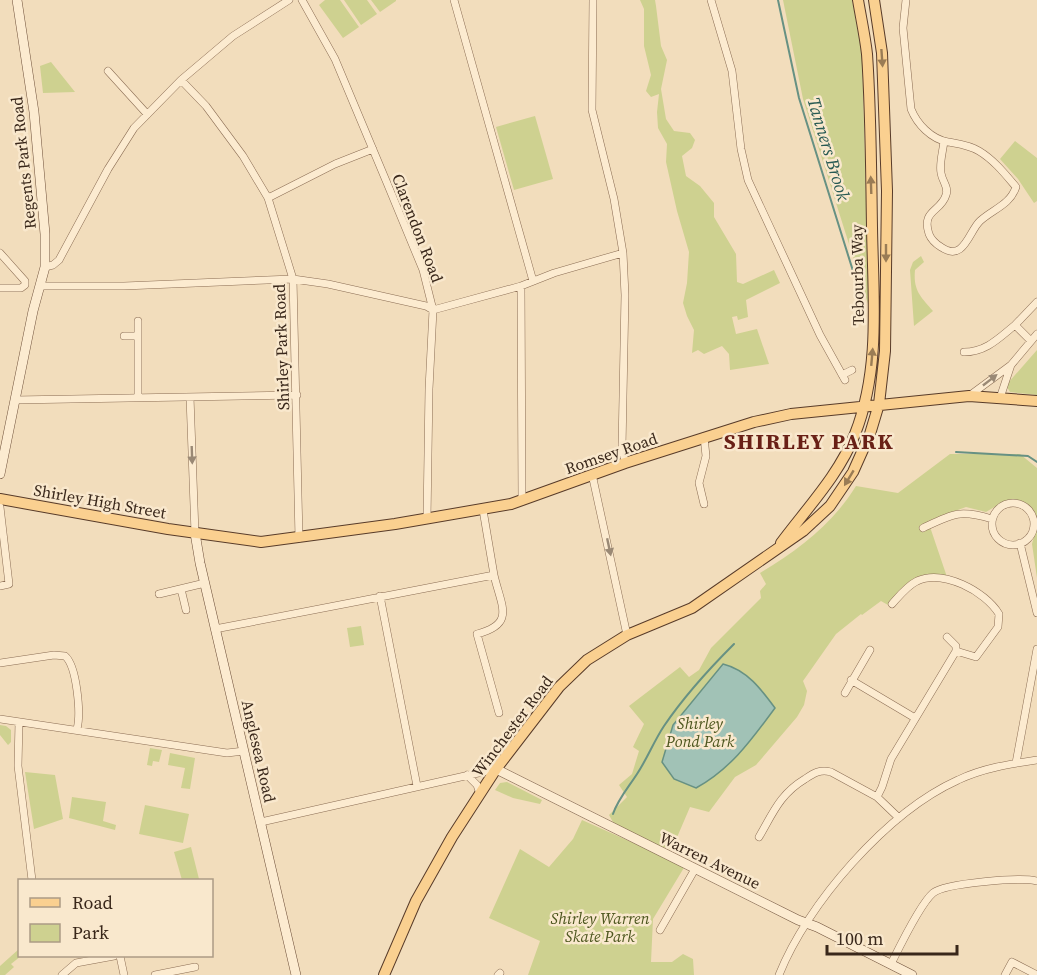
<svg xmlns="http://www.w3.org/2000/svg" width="1037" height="975" font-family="'Source Serif 4',serif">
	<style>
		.green { fill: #ced190 }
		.water { fill: #a1c2b6; stroke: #679183; stroke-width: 1.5 }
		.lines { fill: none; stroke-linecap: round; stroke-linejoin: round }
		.stream { stroke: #679183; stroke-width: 2 }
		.street-casing { stroke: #8b6d54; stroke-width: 8 }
		.secondary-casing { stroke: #6d4e38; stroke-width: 10 }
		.primary-casing { stroke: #583b29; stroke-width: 12 }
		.street { stroke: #fcebd0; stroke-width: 7 }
		.secondary { stroke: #fcebd0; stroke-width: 9 }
		.primary { stroke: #fad090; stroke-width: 10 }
		.oneway { fill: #9a7c55 }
		.oneway2 { fill: #9a8975 }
		.labels { text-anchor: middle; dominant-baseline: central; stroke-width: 5; stroke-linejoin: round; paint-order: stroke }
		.street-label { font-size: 16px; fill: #39271a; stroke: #f9e8cd }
		.park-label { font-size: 16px; font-style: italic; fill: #4e571f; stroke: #f9e8cd }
		.water-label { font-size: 18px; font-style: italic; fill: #285a53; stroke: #f9e8cd }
		.district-label { font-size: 22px; font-weight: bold; letter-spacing: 1.5px; fill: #692016; stroke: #f9e8cd }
	</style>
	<rect width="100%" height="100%" fill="#f2ddbc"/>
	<path class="green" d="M325,0H340L359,27L343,38L319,5Z
		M344,0H367L377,14L361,25Z
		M371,0H396V1L380,12Z
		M640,0H655L656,6L661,46L667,60L661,89L666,119L674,131L690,133L695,140L692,148L682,156L686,176L700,186L714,203V217L736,254L737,282L743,284L774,270L780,283L746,300L748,317L738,320L737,316L732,317L736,334L757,329L769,364L730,370L729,354L722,346L704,354L698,350L692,353L694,330L687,316L683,303L687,283L689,252L677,211L666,162L667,144L658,128L657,112L659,94L651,97L646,91L651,75L644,46V9Z
		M783,0H852L862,53L869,307L803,99Z
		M51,62L75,92L43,93L40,66Z
		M535,116L553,179L514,190L496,127Z
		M1015,141L1037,158V201L1034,203L1018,179L1000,159Z
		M921,256L924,262L915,270C913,291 921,297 933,311L914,326L910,270L913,262Z
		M1037,350V395L1010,392L1007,387L1008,383Z
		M950,454H1020L1037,468V578L1032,544L1037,525L1035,512L1020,501L1001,503L986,512L966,507L928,521L947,577L904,586L888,605L881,601L862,615L861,614L836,634L803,681L807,691L804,705L797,717L756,765L735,777L709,812L690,807L672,849L658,846L627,831L614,824L609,815L627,797L619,785L632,774L639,751L633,747L644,724L629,706L680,667L689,677L699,670L711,648L761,598L760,591L766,584L760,573C798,550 832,525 856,486L898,493Z
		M361,626L364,645L350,647L347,628Z
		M0,725L6,726L11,730V742L8,745L0,735Z
		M150,748L162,750L159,762L153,761L152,766L147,765Z
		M170,753L195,758L190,789L181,788L185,768L168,765Z
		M25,772L55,775L63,819L34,829Z
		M507,782L542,800L540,804L513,798L495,790L500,783Z
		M72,797L106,802L103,821L116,825L115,830L69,818Z
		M145,805L189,814L183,843L139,834Z
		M582,820L685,866L653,919L651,962H672L683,954L693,959L694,975H528L540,941L489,918L520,849L549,867L573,839Z
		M191,847L199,879L182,880L174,852Z
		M19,949L21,956L11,964L14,967L5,975H0V966Z"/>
	<path class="water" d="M723,664C747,670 761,689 775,708C752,739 731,769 696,788L674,779L662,762L673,725Z"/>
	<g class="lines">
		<path class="stream" d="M778,0L799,98L863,303
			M956,452L1028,456L1037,462
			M613,814C618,799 628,788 637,774C647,759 654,741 664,726C685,695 708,670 734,644"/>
		<defs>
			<path id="street" d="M302,0L335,59L387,183L423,270L433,310L429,389L427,519
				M454,0L533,281
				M593,0L592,110L614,199L623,253L625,295L622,447L625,463
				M711,0L732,71L741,149L748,180L820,335L845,380
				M906,0L903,28L911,109C917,124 931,139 948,142C959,144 969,145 979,151C994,160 1005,174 1016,187C1010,205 993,209 980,221C969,231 964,263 941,247C936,244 931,239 929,234C921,210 941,212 946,195C949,187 942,181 941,173C939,164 943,151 944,141
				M108,71L147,114
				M181,80L206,106L243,156L268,198L293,279L299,538
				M268,198L335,164L373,149
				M0,253L25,281V285L21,288H0
				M45,267L53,265L59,260L108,169L134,128L181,80L233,36L289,0
				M40,286H124L293,279L328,284L426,306L433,310L521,286L554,273L623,253
				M521,286L522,501
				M1015,325L1037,302
				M124,336H138
				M964,352C986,352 999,338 1015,325L1031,341
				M842,375L852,370
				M969,396L1011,365L1037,334
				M190,397L195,533
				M138,398V321
				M1000,398L1011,365
				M15,400L297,395
				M592,474L627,635
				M992 524a21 21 0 1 1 42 0a21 21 0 1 1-42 0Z
				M704,504L699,483L706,456L704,437
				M0,507L9,584L0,586
				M923,528C952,514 959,509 992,519
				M1020,543L1037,613
				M494,575C501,606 516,624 477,634L499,713
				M181,589L186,610
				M159,594L205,583
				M380,596L417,786
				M892,604C900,595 907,586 917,581C943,569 985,591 999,614L998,627L976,657L956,651
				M215,629L494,575L483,510
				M0,663L54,655L65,656C77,666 81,714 77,729
				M851,680L915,718
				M845,693L870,650
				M0,719L227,753L244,751
				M19,722L18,766L32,880
				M1016,763L1037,649
				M467,775L477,785L480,794
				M877,797L882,787L891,759L956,651V646L947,637
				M261,822L496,769
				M759,837C773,813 780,794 805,779C814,773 820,769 831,772L877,797L899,818
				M660,930L695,869
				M120,956L124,975
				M891,964C899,948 920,904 933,893C945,883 1021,877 1037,881
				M62,975L76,963L114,956
				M155,975L195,967
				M498,975L500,973
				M779,975C807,904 887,812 958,780C983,768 1010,764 1037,760
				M1005,975L1012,962L1037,975"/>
			<path id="secondary" d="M0,474L33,311L45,267V234L34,112L17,0
				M195,533L200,563L296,975
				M496,769L798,920L817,927L912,975"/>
			<path id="primary" d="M0,499L168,529L261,542L395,524L511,504L625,463L754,422L791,414L969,396L1037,401
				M781,543C807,508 839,475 855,434C881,368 873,296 872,227C871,169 871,111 867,54C865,36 861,18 858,0
				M384,975L416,901L452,837L496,769L559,687L587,660L627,635L692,608L803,531L830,506L853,472L870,434L879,404L885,351L887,191L882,53L874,0"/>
		</defs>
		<use href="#street" class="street-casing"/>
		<use href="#secondary" class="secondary-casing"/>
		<use href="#primary" class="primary-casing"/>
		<use href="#street" class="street"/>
		<use href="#secondary" class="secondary"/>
		<use href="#primary" class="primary"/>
	</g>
	<defs><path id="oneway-solid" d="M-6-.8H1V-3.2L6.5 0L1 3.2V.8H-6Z" transform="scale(1.5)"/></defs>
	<g class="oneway">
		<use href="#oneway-solid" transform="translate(882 58) rotate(86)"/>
		<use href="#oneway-solid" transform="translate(871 185) rotate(-92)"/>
		<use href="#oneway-solid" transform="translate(886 253) rotate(90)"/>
		<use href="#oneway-solid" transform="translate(872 357) rotate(-85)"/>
		<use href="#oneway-solid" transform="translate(849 478) rotate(121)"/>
	</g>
	<g class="oneway2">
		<use href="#oneway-solid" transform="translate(990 380) rotate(-38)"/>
		<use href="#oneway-solid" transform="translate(192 455) rotate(88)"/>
		<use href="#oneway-solid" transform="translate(609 547) rotate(78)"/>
	</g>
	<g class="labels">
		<g class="street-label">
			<text transform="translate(23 163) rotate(-96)">Regents Park Road</text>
			<text transform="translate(418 228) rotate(69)">Clarendon Road</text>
			<text transform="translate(857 275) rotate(-91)">Tebourba Way</text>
			<text transform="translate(281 347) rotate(-92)">Shirley Park Road</text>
			<text transform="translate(611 453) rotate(-19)">Romsey Road</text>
			<text transform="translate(100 501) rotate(10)">Shirley High Street</text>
			<text transform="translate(512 726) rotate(-53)">Winchester Road</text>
			<text transform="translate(259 751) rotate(77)">Anglesea Road</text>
			<text transform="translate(710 860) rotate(26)">Warren Avenue</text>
		</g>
		<g class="park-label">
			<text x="700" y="723">Shirley<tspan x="700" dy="18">Pond Park</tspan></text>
			<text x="600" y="918">Shirley Warren<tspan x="600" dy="18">Skate Park</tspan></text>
		</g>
		<g class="water-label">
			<text transform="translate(829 149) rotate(73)">Tanners Brook</text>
		</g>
		<g class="district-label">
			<text x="809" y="441">SHIRLEY PARK</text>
		</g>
	</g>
	<rect x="18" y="879" width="195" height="78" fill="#f9e8cd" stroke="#ac9b85" stroke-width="1.5"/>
	<rect x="30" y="898" width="30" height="9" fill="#fad090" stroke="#ac9b85" stroke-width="1.5"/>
	<text x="72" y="909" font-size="18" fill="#39271a">Road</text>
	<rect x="30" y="924" width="30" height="18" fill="#ced190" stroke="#ac9b85" stroke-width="1.5"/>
	<text x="72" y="939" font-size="18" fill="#39271a">Park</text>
	<path d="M827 945v9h130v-9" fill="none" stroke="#39271a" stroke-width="3"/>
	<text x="836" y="945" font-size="18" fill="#39271a" stroke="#f9e8cd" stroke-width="4.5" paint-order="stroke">100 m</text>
</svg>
